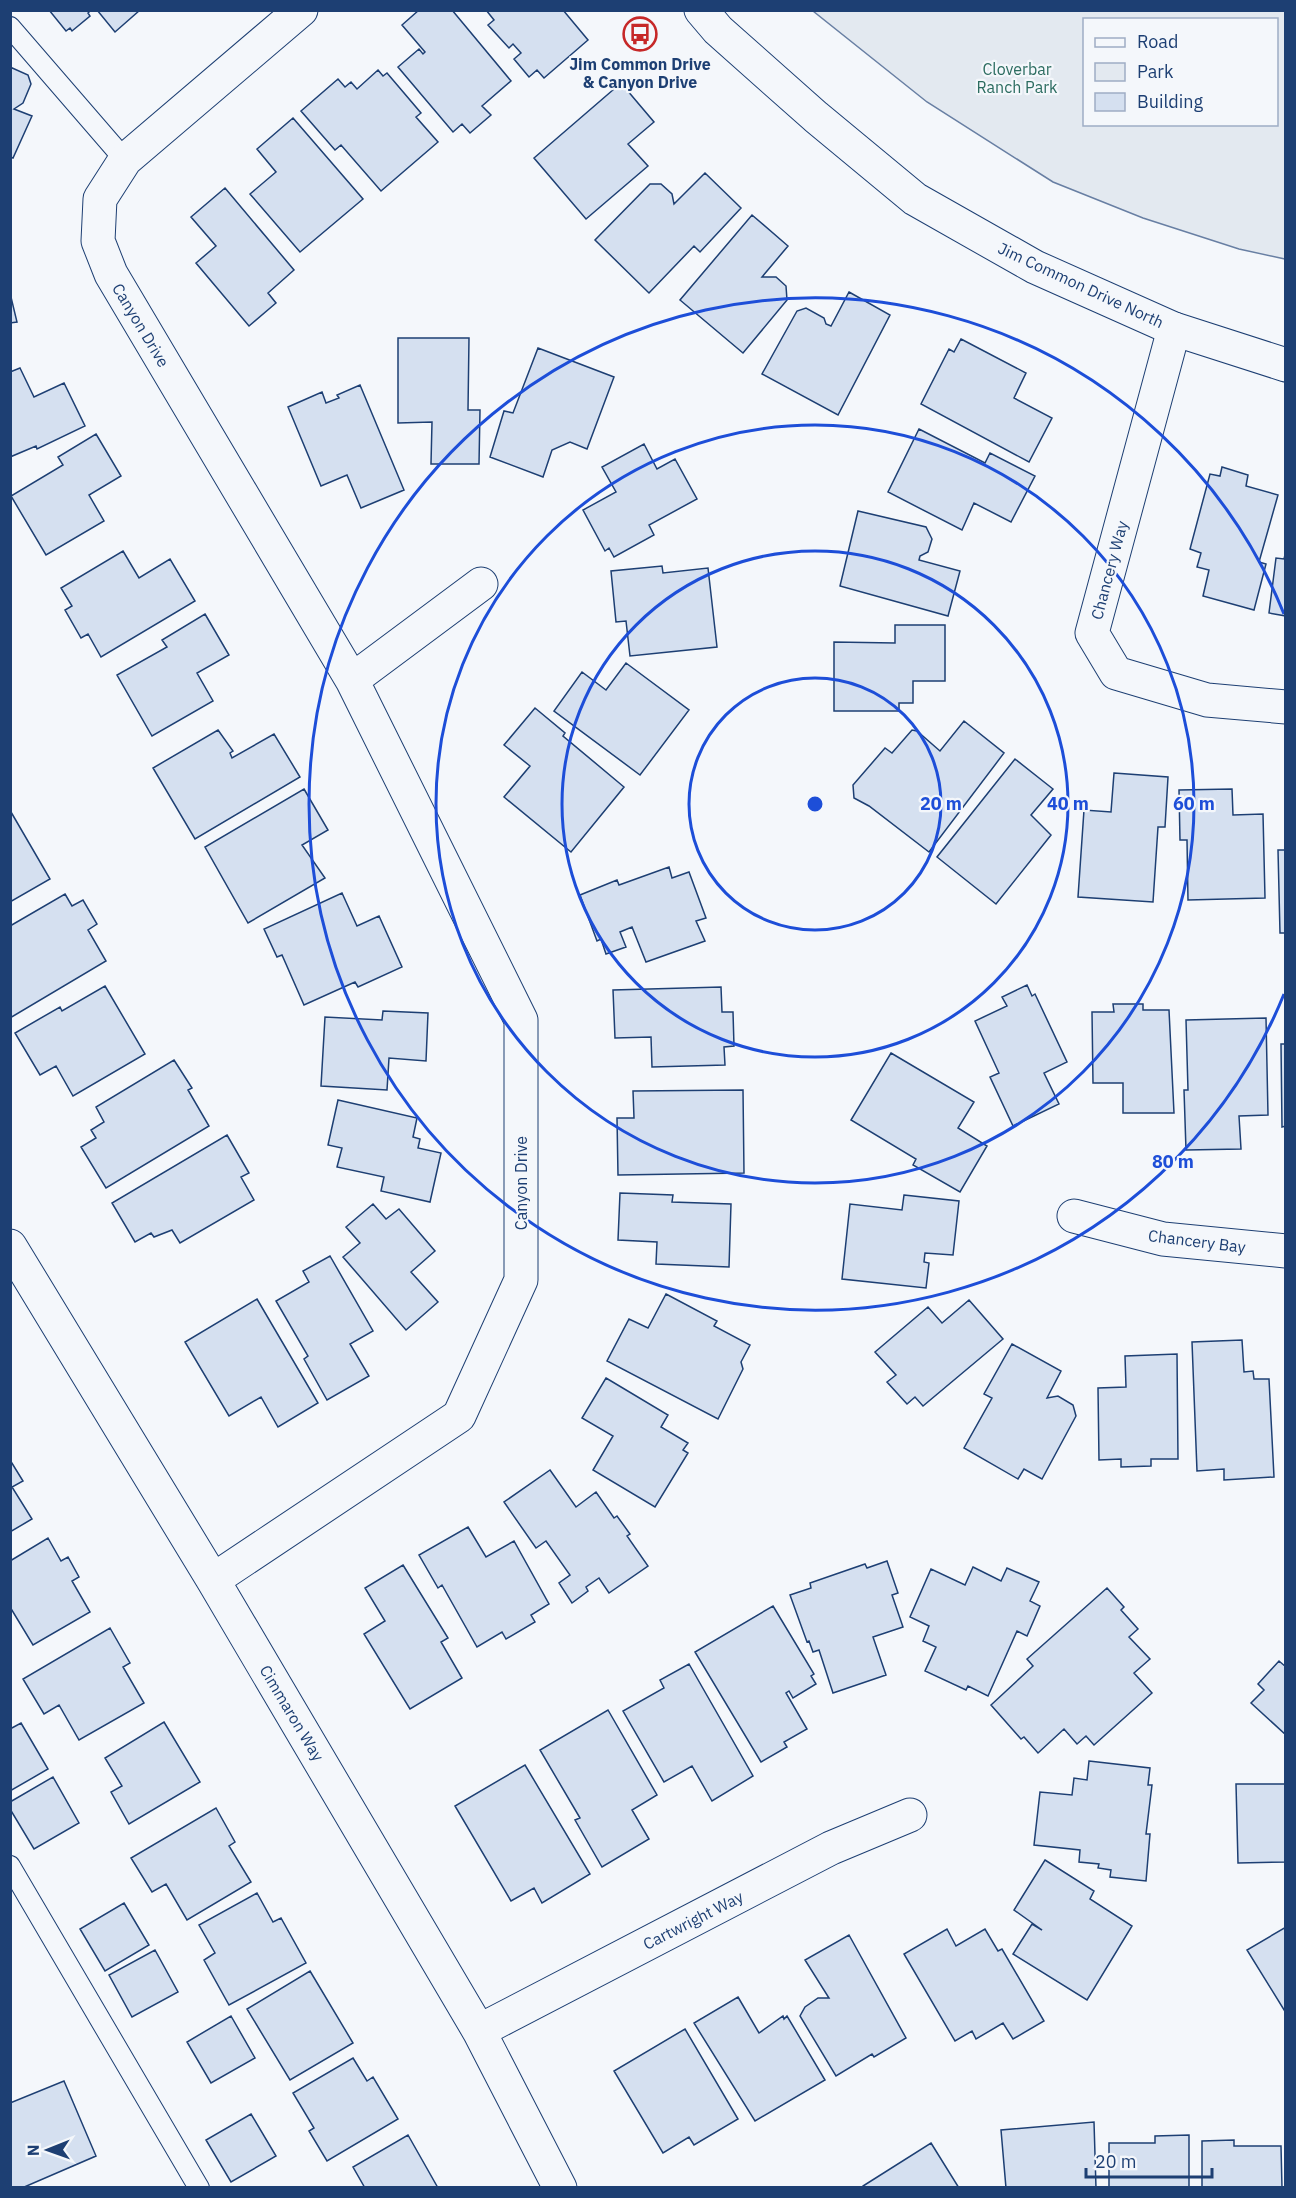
<svg xmlns="http://www.w3.org/2000/svg" width="1296" height="2198" font-family="'IBM Plex Sans',sans-serif">
	<style>
		.green { fill: #e3e9f0; stroke: #687fa3; stroke-width: 1.5; fill-rule: evenodd }
		.building { fill: #d5e0f0; stroke: #1d3f73; stroke-width: 1.5 }
		.lines { fill: none; stroke-linecap: round; stroke-linejoin: round }
		.service-casing { stroke: #1d3f73; stroke-width: 22 }
		.minor-casing { stroke: #1d3f73; stroke-width: 35 }
		.tertiary-casing { stroke: #1d3f73; stroke-width: 35 }
		.service { stroke: #f4f7fb; stroke-width: 20 }
		.minor { stroke: #f4f7fb; stroke-width: 33 }
		.tertiary { stroke: #f4f7fb; stroke-width: 33 }
		.ring { fill: none; stroke: #1d4ed8; stroke-width: 3 }
		.labels { text-anchor: middle; dominant-baseline: central; stroke-width: 4.5; stroke-linejoin: round; paint-order: stroke }
		.poi-label { font-size: 16px; font-weight: bold; fill: #1d3f73; stroke: #f4f7fb }
		.park-label { font-size: 16px; fill: #2c6c60; stroke: #f4f7fb }
		.street-label { font-size: 16px; fill: #1d3f73; stroke: #f4f7fb }
		.centre { fill: #1d4ed8; stroke: #f4f7fb; stroke-width: 3 }
		.ring-label { font-size: 18px; text-anchor: middle; font-weight: bold; fill: #1d4ed8; stroke: #f4f7fb; stroke-width: 4.5; stroke-linejoin: round; paint-order: stroke }
	</style>
	<rect width="100%" height="100%" fill="#f4f7fb"/>
	<path class="green" d="M813,11H1285V259L1239,249L1143,218L1053,182L927,102ZM1084,20H1276V124H1084Z"/>
	<path class="building" d="M49,10H91L88,13L90,16L72,31L70,28L66,31Z
		M97,10H140L115,32Z
		M419,10H452L511,81L482,106L491,115L470,133L462,124L453,132L398,67L419,49L423,54L425,52L402,25Z
		M486,10H563L588,40L544,78L537,70L529,77L514,59L521,53L513,44L509,48L488,25L494,20Z
		M10,67L28,75L31,84L23,103L14,109L32,116L13,158L10,157Z
		M378,70L383,76L387,73L421,113L416,117L438,142L381,191L341,145L335,150L301,111L338,79L345,87L351,82L357,89Z
		M621,83L654,122L628,144L648,166L586,219L534,158Z
		M293,118L363,199L300,252L250,194L276,172L257,149Z
		M705,173L741,208L700,252L694,246L649,293L595,240L650,184H661L672,194L674,204Z
		M225,188L294,270L268,293L276,303L249,326L196,263L216,246L191,217Z
		M752,215L788,246L762,277H776L786,286L787,300L743,353L680,300Z
		M849,292L890,315L838,415L762,374L797,311L806,308L824,318L826,324L831,326Z
		M10,293L17,322L10,323Z
		M398,338H469L468,410H480L479,464H431L432,422L398,423Z
		M961,339L1026,373L1014,398L1052,418L1029,462L921,404L949,349L954,352Z
		M538,348L614,377L587,449L570,442L552,450L543,477L490,457L504,411L513,413Z
		M20,368L34,397L64,383L85,426L37,449L36,446L10,457V372Z
		M360,385L404,490L361,508L347,475L321,486L288,407L322,392L326,403L339,398L337,395Z
		M919,429L985,463L990,453L1035,476L1011,522L974,503L962,530L888,492Z
		M96,434L121,476L89,495L104,521L46,555L11,496L63,465L58,457Z
		M644,444L657,469L675,459L697,499L649,525L654,535L614,557L609,548L605,551L583,510L616,492L602,467Z
		M1222,467L1248,475L1246,486L1278,495L1259,562L1266,564L1254,610L1203,596L1209,570L1197,567L1201,553L1190,549L1210,474L1220,476Z
		M858,511L926,527L932,539L928,552L920,556L919,560L960,571L948,616L840,586Z
		M123,551L139,578L170,559L195,601L101,657L88,634L81,638L65,610L72,606L61,588Z
		M1286,551V616L1269,613L1276,558L1284,559Z
		M662,566L663,573L708,568L717,647L630,656L626,621L616,622L611,571Z
		M205,614L229,655L197,673L213,701L152,736L117,675L167,647L162,640Z
		M895,625H945V681H913V703H899V711H834V642L895,643Z
		M626,663L689,710L640,775L554,711L582,672L606,690Z
		M535,708L565,733L563,736L624,787L571,852L504,797L530,766L504,745Z
		M964,721L1004,753L929,852L869,806L854,798L853,785L885,748L892,753L912,730L917,731L940,751Z
		M218,730L233,751L230,753L232,758L274,734L300,777L195,839L153,768Z
		M1015,759L1053,789L1031,815L1051,835L996,904L937,857Z
		M1114,773L1168,777L1165,827H1158L1153,902L1078,897L1084,810L1111,812Z
		M304,789L328,830L302,845L325,878L248,923L205,847Z
		M1232,789L1233,815L1263,814L1265,898L1188,900L1187,840H1180L1179,790Z
		M11,812L50,879L10,902V813Z
		M1278,850H1286V933H1280Z
		M669,867L672,878L689,872L706,918L696,921L705,941L646,962L632,927L620,932L626,947L606,954L601,939L597,941L580,895L617,880L619,885Z
		M342,893L357,926L379,916L402,967L358,987L355,982L304,1005L282,955L277,957L264,929Z
		M65,894L72,906L83,900L97,924L88,930L106,961L10,1018V926Z
		M1027,985L1032,996L1035,994L1067,1062L1044,1073L1059,1104L1013,1126L990,1077L999,1073L975,1021L1007,1006L1002,997Z
		M105,986L145,1054L73,1096L56,1066L40,1075L15,1033L60,1007L62,1011Z
		M721,987L722,1012H733L734,1046L724,1047L725,1065L652,1067L651,1037L615,1038L613,990Z
		M1113,1004H1143V1010H1169L1174,1113H1123V1083H1093L1092,1012H1114Z
		M383,1011L428,1013L426,1061L389,1058L387,1090L321,1086L325,1017L382,1020Z
		M1266,1018L1268,1115L1239,1116L1241,1149L1186,1150L1184,1090H1188L1186,1020Z
		M1281,1044H1286V1126L1282,1127Z
		M891,1053L974,1102L958,1128L987,1146L960,1192L913,1165L916,1159L851,1120Z
		M174,1060L192,1088L188,1090L209,1126L106,1188L81,1147L96,1138L91,1130L104,1122L96,1107Z
		M743,1090L744,1173L618,1175L617,1118H634L633,1091Z
		M338,1100L417,1118L413,1137L420,1139L418,1148L441,1153L430,1202L381,1191L384,1177L337,1167L342,1148L328,1145Z
		M227,1135L249,1173L241,1177L254,1200L180,1243L172,1230L154,1237L151,1233L135,1242L112,1203Z
		M620,1193L673,1195L672,1202L731,1204L729,1267L656,1264L657,1242L618,1240Z
		M904,1195L959,1201L953,1255L925,1253L924,1262L929,1263L926,1288L842,1279L850,1204L902,1210Z
		M373,1204L386,1219L399,1209L435,1251L411,1272L438,1302L406,1330L343,1257L360,1243L346,1227Z
		M330,1256L373,1331L350,1344L369,1376L327,1400L304,1359L308,1356L276,1301L309,1282L303,1271Z
		M666,1294L717,1321L714,1326L750,1345L741,1362L743,1369L718,1419L607,1361L629,1319L648,1328Z
		M257,1299L318,1403L278,1427L261,1397L229,1416L185,1342Z
		M969,1300L1003,1339L923,1406L915,1397L907,1404L887,1382L896,1375L875,1352L928,1307L942,1323Z
		M1242,1340L1244,1372L1253,1371L1254,1379H1269L1274,1477L1224,1480V1469L1197,1471L1192,1342Z
		M1012,1344L1061,1371L1047,1398L1058,1396L1073,1405L1076,1416L1042,1479L1024,1469L1018,1479L964,1448L992,1398L984,1394Z
		M1177,1354L1178,1459H1151V1466L1121,1467V1459L1099,1460L1098,1388L1126,1387L1125,1356Z
		M606,1378L668,1415L661,1427L688,1443L683,1450L688,1453L655,1507L593,1470L613,1436L582,1418Z
		M10,1460L23,1481L12,1487L32,1519L10,1532Z
		M550,1470L576,1507L596,1492L614,1518L617,1516L630,1534L627,1536L648,1566L609,1593L599,1578L586,1587L588,1591L572,1603L559,1583L570,1575L546,1541L536,1548L504,1502Z
		M468,1527L486,1557L514,1541L549,1604L531,1615L535,1622L506,1639L502,1632L477,1647L442,1585L438,1588L419,1555Z
		M48,1538L61,1561L68,1557L79,1577L72,1581L90,1612L33,1645L10,1607V1561Z
		M887,1561L898,1593L892,1595L903,1627L873,1637L886,1675L833,1693L819,1650L813,1652L809,1641L807,1642L790,1595L811,1588L810,1583L865,1564L867,1568Z
		M403,1565L448,1638L441,1642L462,1678L410,1709L364,1634L385,1621L365,1588Z
		M973,1567L1001,1581L1007,1568L1039,1582L1030,1601L1040,1606L1027,1636L1017,1631L988,1696L968,1686L966,1690L925,1671L936,1647L923,1641L929,1626L910,1617L931,1569L965,1585Z
		M1107,1588L1124,1607L1121,1610L1138,1629L1129,1637L1150,1659L1134,1673L1152,1693L1094,1745L1086,1736L1077,1744L1064,1729L1038,1753L1024,1737L1021,1739L991,1705L1033,1666L1027,1659Z
		M773,1606L814,1674L811,1676L816,1684L793,1698L789,1691L786,1693L807,1729L784,1742L787,1747L761,1762L695,1652Z
		M110,1628L130,1663L123,1667L144,1703L79,1740L59,1705L44,1714L23,1679Z
		M1279,1661L1286,1667V1735L1251,1703L1264,1690L1258,1684Z
		M689,1664L753,1776L712,1801L692,1766L664,1782L623,1711L664,1688L660,1680Z
		M608,1710L657,1795L632,1810L649,1839L602,1867L575,1820L580,1818L540,1750Z
		M164,1722L200,1782L129,1824L111,1792L122,1786L105,1758Z
		M21,1723L48,1769L10,1791V1729Z
		M1089,1761L1150,1768L1148,1785H1152L1146,1834H1150L1146,1881L1110,1877L1111,1870L1098,1868L1099,1864L1079,1862L1080,1850L1034,1845L1040,1792L1072,1795L1074,1778L1087,1780Z
		M525,1765L590,1874L542,1903L534,1888L511,1901L455,1806Z
		M53,1777L79,1823L34,1849L10,1809V1802Z
		M1236,1784H1286V1862L1238,1863Z
		M216,1808L235,1842L229,1846L251,1882L187,1920L166,1884L152,1892L131,1858Z
		M1045,1860L1094,1891L1090,1899L1132,1926L1087,2000L1013,1954L1032,1924L1042,1930L1014,1910Z
		M257,1893L273,1922L281,1918L306,1963L229,2005L204,1960L215,1953L199,1925Z
		M124,1903L149,1945L105,1971L80,1929Z
		M1286,1927V2013L1247,1950Z
		M947,1929L956,1946L985,1929L998,1951L1002,1949L1044,2021L1013,2039L1003,2023L976,2039L972,2031L955,2041L904,1954Z
		M849,1935L906,2038L874,2057L872,2054L836,2076L800,2016L805,2007L818,1998H829L805,1960Z
		M155,1950L178,1992L132,2017L109,1975Z
		M310,1971L353,2043L290,2080L247,2009Z
		M738,1997L759,2033L783,2016L784,2019L787,2016L825,2080L755,2121L694,2023Z
		M231,2016L255,2058L211,2083L187,2042Z
		M685,2029L738,2119L694,2145L689,2137L663,2153L614,2071Z
		M353,2058L367,2081L373,2077L398,2119L327,2161L309,2131L314,2128L293,2093Z
		M64,2081L96,2156L22,2188H10V2103Z
		M251,2114L276,2156L231,2182L206,2140Z
		M1094,2122L1096,2188H1006L1001,2130Z
		M408,2135L438,2188H365L353,2167Z
		M1189,2135V2188H1109V2143H1155V2136Z
		M1234,2140V2146H1281L1282,2188H1202V2141Z
		M931,2143L959,2188H863V2186Z"/>
	<g class="lines">
		<defs>
			<path id="service" d="M10,27L125,160
				M10,1866L199,2188"/>
			<path id="minor" d="M1174,329L1092,633L1116,673L1207,700L1286,707
				M352,680L481,584
				M1074,1216L1163,1239L1286,1251
				M10,1246L213,1580L479,2031L560,2188
				M213,1580L459,1416L521,1280V1020L352,680L111,274L98,241L100,199L125,160L301,10
				M479,2031L831,1848L910,1815"/>
			<path id="tertiary" d="M701,10L718,30L816,117L915,199L1035,267L1174,329L1286,365"/>
		</defs>
		<use href="#service" class="service-casing"/>
		<use href="#minor" class="minor-casing"/>
		<use href="#tertiary" class="tertiary-casing"/>
		<use href="#service" class="service"/>
		<use href="#minor" class="minor"/>
		<use href="#tertiary" class="tertiary"/>
	</g>
	<g class="ring">
		<circle cx="815" cy="804" r="126"/>
		<circle cx="815" cy="804" r="253"/>
		<circle cx="815" cy="804" r="379"/>
		<path d="M1284 994A506 506 0 1 1 1284 614"/>
	</g>
	<defs>
		<symbol id="bus-ring" viewBox="-11 -11 22 22"><circle r="9.5" fill="#f4f7fb" stroke="#c62828" stroke-width="1.5"/><path d="M-5-6H5V4H4V6H2V4H-2V6H-4V4H-5ZM-3.5-4V0h7V-4ZM-3.5 1.2v1.5H-2V1.2ZM2 1.2v1.5H3.5V1.2Z" fill="#c62828"/></symbol>
	</defs>
	<g fill-rule="evenodd">
		<use href="#bus-ring" x="621" y="15" width="38" height="38"/>
	</g>
	<g class="labels">
		<g class="poi-label">
			<text x="640" y="64">Jim Common Drive<tspan x="640" dy="18">&amp; Canyon Drive</tspan></text>
		</g>
		<g class="park-label">
			<text x="1017" y="69">Cloverbar<tspan x="1017" dy="18">Ranch Park</tspan></text>
		</g>
		<g class="street-label">
			<text transform="translate(1081 285) rotate(25)">Jim Common Drive North</text>
			<text transform="translate(141 325) rotate(59)">Canyon Drive</text>
			<text transform="translate(1109 570) rotate(-75)">Chancery Way</text>
			<text transform="translate(521 1183) rotate(-90)">Canyon Drive</text>
			<text transform="translate(1197 1241) rotate(7)">Chancery Bay</text>
			<text transform="translate(292 1713) rotate(59)">Cimmaron Way</text>
			<text transform="translate(693 1920) rotate(-27)">Cartwright Way</text>
		</g>
	</g>
	<circle cx="815" cy="804" r="9" class="centre"/>
	<g class="ring-label">
		<text x="941" y="810">20 m</text>
		<text x="1068" y="810">40 m</text>
		<text x="1194" y="810">60 m</text>
		<text x="1173" y="1168">80 m</text>
	</g>
	<rect width="1296" height="2198" fill="none" stroke="#1d3f73" stroke-width="24"/>
	<rect x="1083" y="18" width="195" height="108" fill="#f4f7fb" stroke="#9eadc5" stroke-width="1.5"/>
	<rect x="1095" y="38" width="30" height="9" fill="#f4f7fb" stroke="#9eadc5" stroke-width="1.5"/>
	<text x="1137" y="48" font-size="18" fill="#1d3f73">Road</text>
	<rect x="1095" y="63" width="30" height="18" fill="#e3e9f0" stroke="#9eadc5" stroke-width="1.5"/>
	<text x="1137" y="78" font-size="18" fill="#1d3f73">Park</text>
	<rect x="1095" y="93" width="30" height="18" fill="#d5e0f0" stroke="#9eadc5" stroke-width="1.5"/>
	<text x="1137" y="108" font-size="18" fill="#1d3f73">Building</text>
	<g transform="translate(48 2150) rotate(269)" stroke="#f4f7fb" stroke-width="4.5" paint-order="stroke">
	<path d="M0-4.5L10 22L0 15L-10 22Z" fill="#1d3f73"/>
	<text y="-9" font-size="16" font-weight="bold" text-anchor="middle" fill="#1d3f73">N</text>
	</g>
	<path d="M1086 2168v9h126v-9" fill="none" stroke="#1d3f73" stroke-width="3"/>
	<text x="1095" y="2168" font-size="18" fill="#1d3f73" stroke="#f4f7fb" stroke-width="4.5" paint-order="stroke">20 m</text>
</svg>
